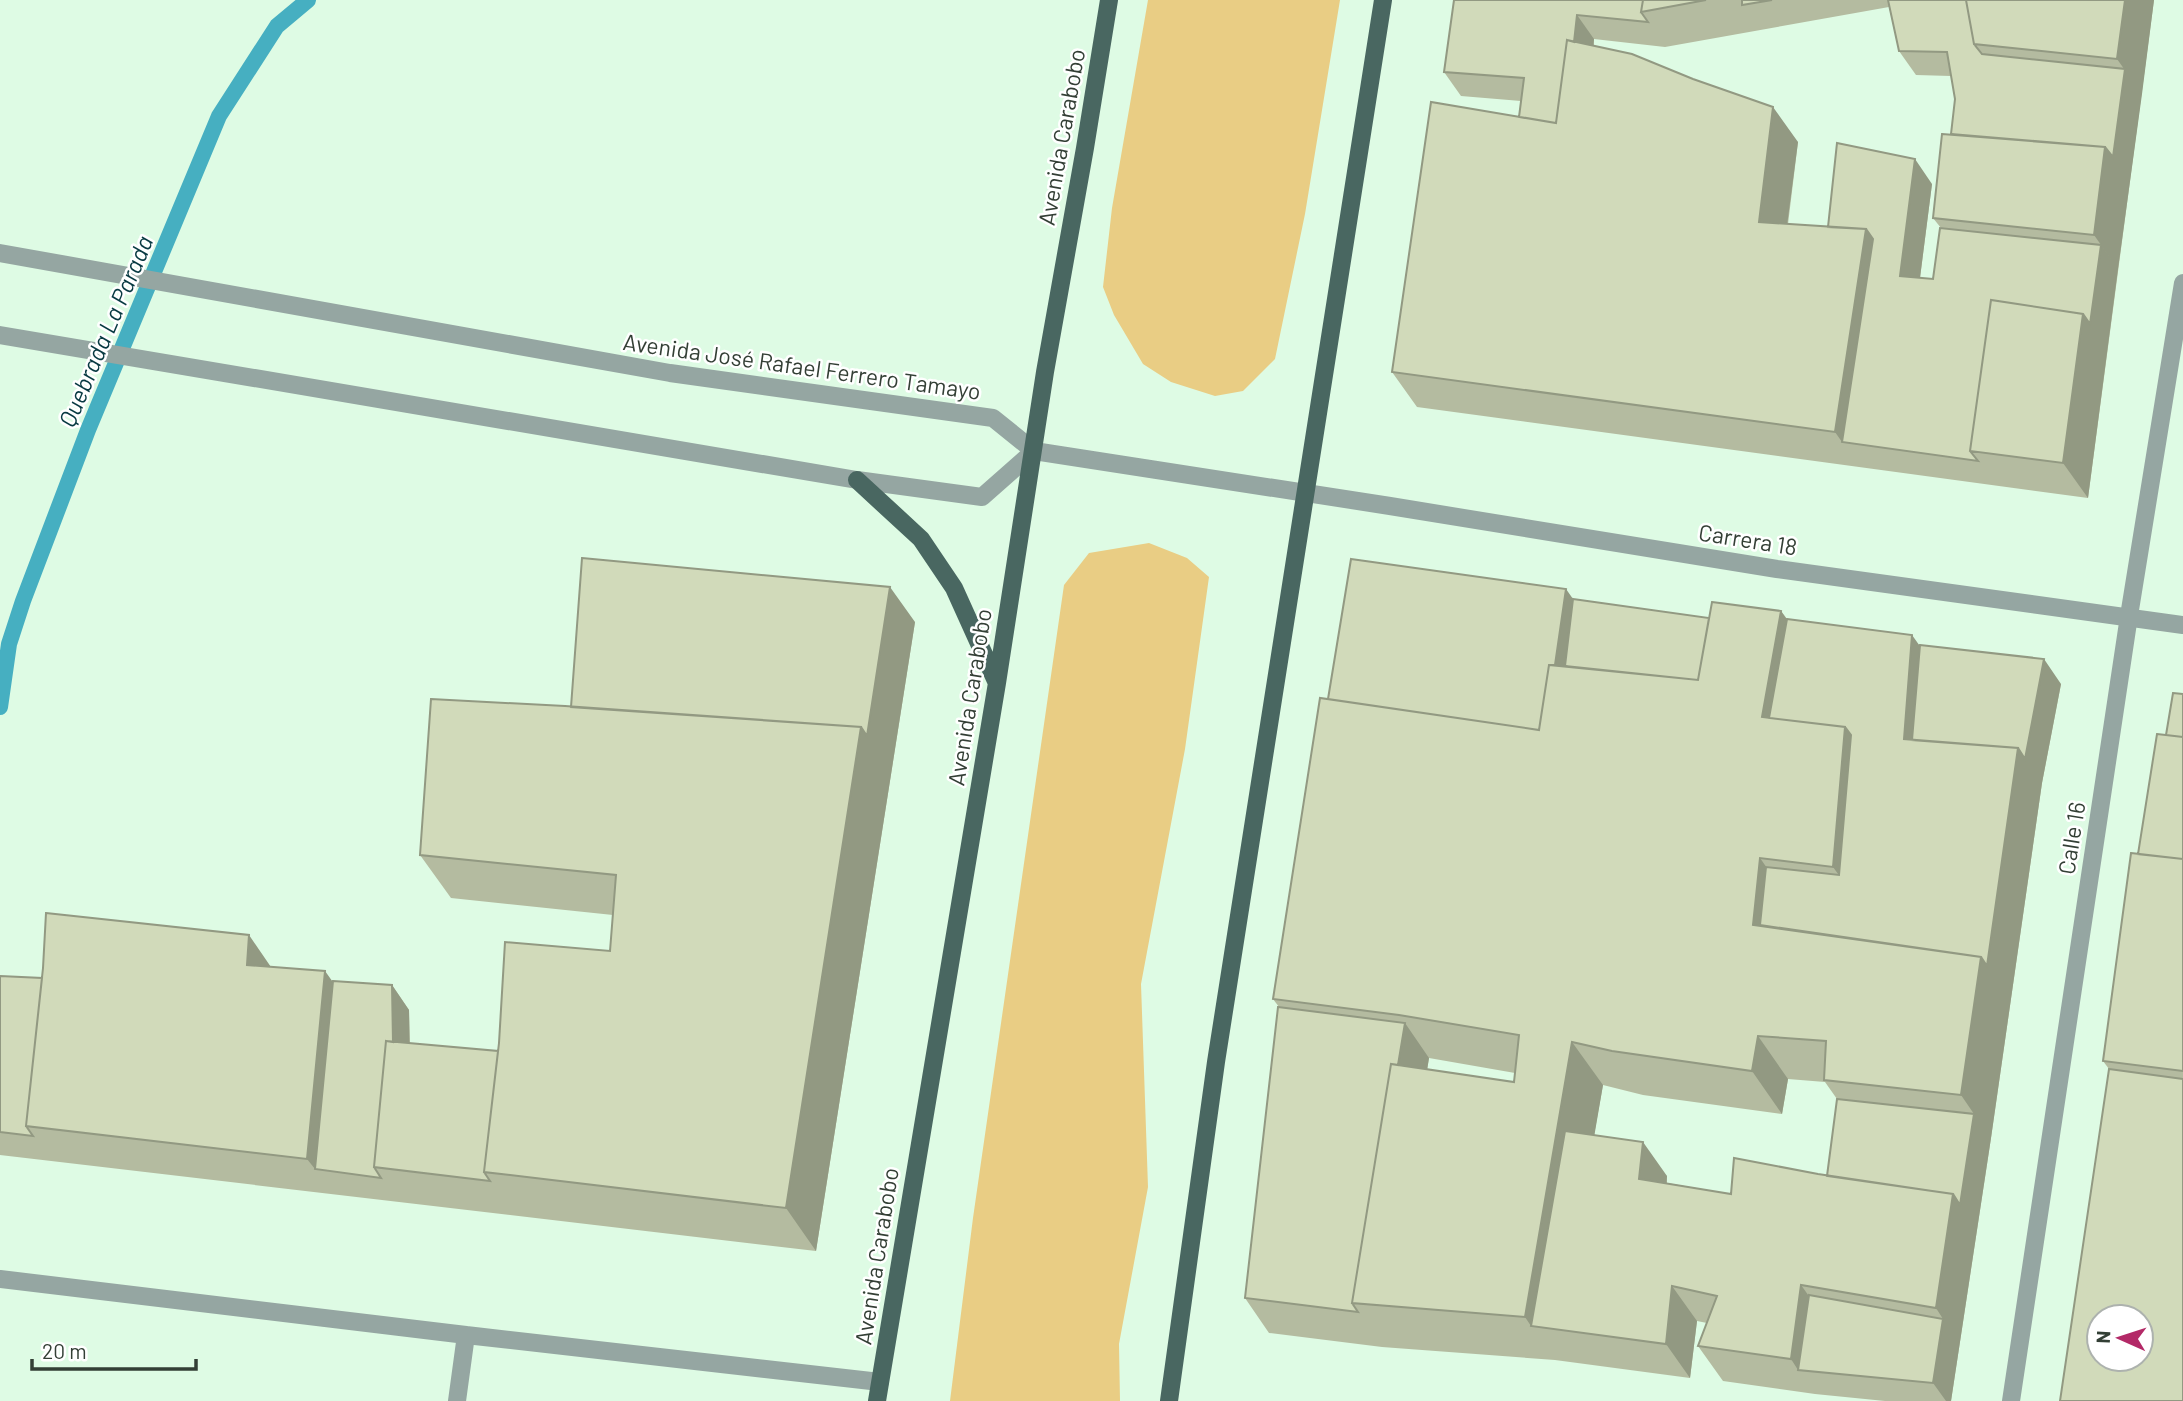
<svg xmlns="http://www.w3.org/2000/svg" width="2183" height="1401" font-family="Barlow,sans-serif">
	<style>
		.green { fill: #e9cd84 }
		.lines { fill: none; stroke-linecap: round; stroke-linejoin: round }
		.stream { stroke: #46afc1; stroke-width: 16 }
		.minor { stroke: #95a6a2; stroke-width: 18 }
		.major { stroke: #496761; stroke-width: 18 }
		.wall { fill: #b4bba0; fill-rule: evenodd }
		.shaded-wall { fill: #929982 }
		.building { fill: #d1daba; stroke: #929982; stroke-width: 2; fill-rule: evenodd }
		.labels { text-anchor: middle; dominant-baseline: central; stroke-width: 5; stroke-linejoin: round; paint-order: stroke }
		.street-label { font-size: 23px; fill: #333f35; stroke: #fff }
		.water-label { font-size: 24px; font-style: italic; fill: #073941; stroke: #fff }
	</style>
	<rect width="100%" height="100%" fill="#defbe4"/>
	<path class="green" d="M1148,0H1340L1305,214L1275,359L1243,391L1215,396L1171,382L1143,364L1114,315L1103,287L1112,208Z
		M1149,543L1187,558L1209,577L1185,749L1141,984L1148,1187L1119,1344L1120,1401H950L973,1218L1064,585L1089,553Z"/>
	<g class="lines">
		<path class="stream" d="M0,707L9,644L23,601L88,430L219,116L277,26L308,0"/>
		<path class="minor" d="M0,253L670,373L993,418L1034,451
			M0,335L857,480L982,497L1034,451
			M1034,451L1390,506L1777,569L2183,625
			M0,1279L466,1335L880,1382
			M457,1401L466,1335
			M2011,1401L2129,616L2183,283"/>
		<path class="major" d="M857,480L921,539L954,588L996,681
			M877,1401L997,683L1045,372L1085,148L1109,0
			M1169,1401L1216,1062L1383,0"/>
	</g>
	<path class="wall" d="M1454,0H2154L2088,498L1417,407L1392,372L1519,117L1521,101L1461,96L1444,72ZM1889,7L1899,51L1916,75L1951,76L1955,99L1951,134L1933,218L1941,228L1933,279L1920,278L1932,184L1828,227L1788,224L1798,142L1594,46V39L1665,47Z
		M1573,599L1709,618L1781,611L1787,619L1920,645L2061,684L2042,783L1991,1138L1951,1401H1885L1815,1394L1723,1381L1698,1346L1707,1323L1697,1321L1690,1378L1555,1360L1382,1347L1269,1333L1245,1298L1279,1007L1273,999L1328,699ZM1429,1058L1515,1073L1514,1082L1427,1070ZM1788,1079L1825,1082L1837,1099L1827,1176L1731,1194L1667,1183V1176L1594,1135L1603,1085L1643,1095L1782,1114Z
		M915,622L816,1251L0,1155V976L42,978L271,967L333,981L392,985L409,1010L410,1043L498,1051L610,951L613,915L451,898L420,855L571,707Z
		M2183,694V1401L2109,1069L2103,1061L2138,854L2166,735Z"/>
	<path class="shaded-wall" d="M2125,0H2154L2142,94L2117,59Z
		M1577,15L1594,39L1581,158L1564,134Z
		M2125,69L2142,94L2118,269L2094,235L2105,147Z
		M1773,107L1798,142L1783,256L1759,222Z
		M1915,159L1932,184L1917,301L1900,276Z
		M1866,229L1890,264L1842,442L1835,432Z
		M2101,245L2118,269L2088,498L2063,463L2083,314Z
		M890,587L915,622L816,1251L786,1208L861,727Z
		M1566,589L1590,623L1545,738Z
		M1781,611L1811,654L1798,729L1762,717Z
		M1912,635L1937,670L1930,751L1904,739Z
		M2044,659L2061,684L2042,783L1991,1138L1951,1401H1946L1933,1383L1943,1319L1936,1308L1953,1194L1974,1114L1961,1095L1981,957L2018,748Z
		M1845,727L1876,770L1864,910L1833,867Z
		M1760,858L1790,901L1787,937L1753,925Z
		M249,935L273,970L247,965Z
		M325,971L350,1006L315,1169L307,1159Z
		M392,985L409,1010L410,1076L382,1168Z
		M1405,1023L1429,1058L1389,1306L1359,1304Z
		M1758,1036L1788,1079L1782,1114L1752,1071Z
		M1572,1042L1603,1085L1561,1330L1531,1326L1525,1317Z
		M1643,1142L1667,1176L1664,1214L1639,1179Z
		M1801,1285L1826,1320L1798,1370L1791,1359Z
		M1672,1286L1697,1321L1690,1378L1666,1344Z"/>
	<path class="building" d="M1454,0H1643L1641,12L1648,22L1577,15L1574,42L1567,40L1556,123L1519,117L1524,78L1444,72Z
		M1643,0H1706L1641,12Z
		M1742,0H1772L1742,5Z
		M1888,0H1966L1974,44L1982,54L2125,69L2113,157L2105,147L1951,134L1955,99L1947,52L1899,51Z
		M1966,0H2125L2117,59L1974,44Z
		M1567,40L1632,54L1693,79L1773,107L1759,222L1866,229L1835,432L1392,372L1431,102L1556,123Z
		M1942,134L2105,147L2094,235L1933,218Z
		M1837,143L1915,159L1900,276L1933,279L1940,228L2101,245L2090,324L2083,314L1991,300L1970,451L1978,461L1842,442L1873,239L1866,229L1828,227Z
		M1991,300L2083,314L2063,463L1970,451Z
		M582,558L890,587L867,736L861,727L571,707Z
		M1351,559L1566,589L1555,665H1549L1539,730L1328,699Z
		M1573,599L1709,618L1698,680L1565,666Z
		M1712,602L1781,611L1762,717L1845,727L1833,867L1760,858L1753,925L1981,957L1961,1095L1824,1080L1826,1041L1758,1036L1752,1071L1612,1051L1572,1042L1525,1317L1352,1303L1391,1064L1514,1082L1519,1035L1399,1015L1273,999L1320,698L1539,730L1549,665L1698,680Z
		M1787,619L1912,635L1904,739L2018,748L1987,966L1981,957L1760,925L1766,867L1839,875L1851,735L1845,727L1769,718Z
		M1920,645L2044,659L2025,759L2018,748L1912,740Z
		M2173,693L2183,694V737L2166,735Z
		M431,699L565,706L861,727L786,1208L484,1172L499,1043L505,942L610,951L616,875L420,855Z
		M2157,734L2183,737V859L2138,854Z
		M2131,853L2183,859V1071L2103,1061Z
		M46,913L249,935L247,965L325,971L307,1159L26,1126L43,968Z
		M0,976L42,978L26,1126L33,1136L0,1132Z
		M333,981L392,985L393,1042L386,1041L374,1167L381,1178L315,1169Z
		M1278,1007L1405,1023L1398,1065L1391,1064L1352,1303L1358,1312L1245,1298Z
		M386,1041L498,1051L484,1172L490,1181L374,1167Z
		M2109,1069L2183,1079V1401H2060ZM2099,1317H2141V1359H2099Z
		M1837,1099L1974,1114L1960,1205L1953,1194L1827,1176Z
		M1565,1131L1643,1142L1639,1179L1731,1194L1734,1158L1818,1174L1953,1194L1936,1308L1801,1285L1791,1359L1698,1346L1717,1296L1672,1286L1666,1344L1531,1326Z
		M1809,1295L1943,1319L1933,1383L1798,1370Z"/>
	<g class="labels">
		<g class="street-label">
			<text transform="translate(1061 137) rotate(-80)">Avenida Carabobo</text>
			<text transform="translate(802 366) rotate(8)">Avenida José Rafael Ferrero Tamayo</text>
			<text transform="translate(1748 539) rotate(9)">Carrera 18</text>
			<text transform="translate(969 697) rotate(-81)">Avenida Carabobo</text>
			<text transform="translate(2071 838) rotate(-81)">Calle 16</text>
			<text transform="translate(876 1256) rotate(-81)">Avenida Carabobo</text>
		</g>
		<g class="water-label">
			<text transform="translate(105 331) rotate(-67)">Quebrada La Parada</text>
		</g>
	</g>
	<g transform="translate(2120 1338) rotate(273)"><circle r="33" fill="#ffffff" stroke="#adb2ae" stroke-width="2"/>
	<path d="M0-5L12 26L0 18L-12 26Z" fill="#b32967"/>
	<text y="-10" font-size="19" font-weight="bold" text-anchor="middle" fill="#333f35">N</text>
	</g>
	<path d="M32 1359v10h164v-10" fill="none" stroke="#333f35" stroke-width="3.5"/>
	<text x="42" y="1359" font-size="21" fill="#333f35" stroke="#ffffff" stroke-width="5" paint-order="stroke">20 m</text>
</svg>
